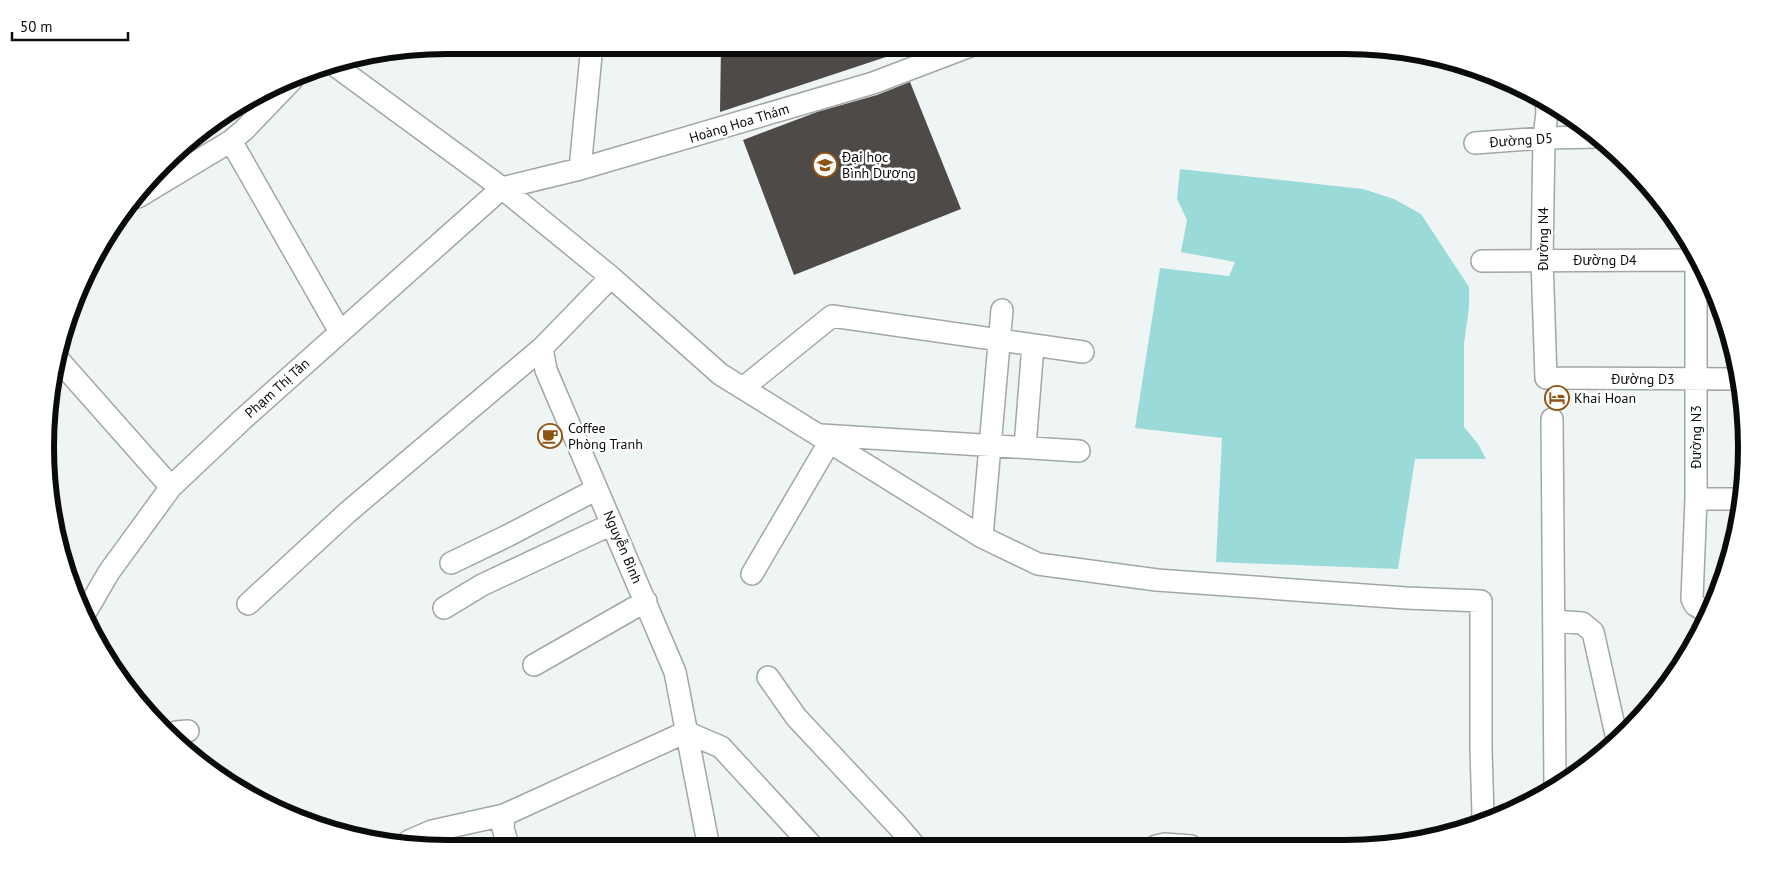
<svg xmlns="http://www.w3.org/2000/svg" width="1792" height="894" font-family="'PT Sans',sans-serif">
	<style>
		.green { fill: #9adbd9 }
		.building { fill: #4d4a47 }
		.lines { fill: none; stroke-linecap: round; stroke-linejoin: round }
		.minor-casing { stroke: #a1a7a7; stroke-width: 24 }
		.minor { stroke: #fff; stroke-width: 21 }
		.labels { text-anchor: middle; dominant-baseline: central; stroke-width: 5; stroke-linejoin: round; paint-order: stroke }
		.street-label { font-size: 14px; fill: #0a0c0c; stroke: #fff }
		.poi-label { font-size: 14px; fill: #0a0c0c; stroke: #fff; text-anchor: start }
		.rim { fill: none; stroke: #0a0c0c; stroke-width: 6 }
	</style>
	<rect width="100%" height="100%" fill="#eff5f4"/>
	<path class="green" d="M1180,169L1363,189L1394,199L1421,214L1469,287V307L1464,344V427L1478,444L1486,459H1415L1398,569L1216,562L1222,438L1135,428L1160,268L1229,276L1235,262L1181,252L1187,220L1177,199Z"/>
	<path class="building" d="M721,45H885L886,57L720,112Z
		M910,82L961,209L794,275L743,140L817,112L877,95Z"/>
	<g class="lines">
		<defs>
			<path id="minor" d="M333,64L502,188L611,277L720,374L982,537L1038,564L1157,580L1406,598L1481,601V749L1483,815L1481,823
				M1546,101L1547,112L1544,138L1542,260L1546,378L1740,379
				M231,141L340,332
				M1475,143L1544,138L1598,137
				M580,169L592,45
				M138,197L231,141L244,130L292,80
				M1696,260V499L1692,599L1695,605L1709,613
				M1482,261L1699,260
				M611,277L542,348L546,370L675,672L709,848
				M56,357L171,487
				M743,388L832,316L1083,352
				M1552,419L1555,786
				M821,435L1079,451
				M1025,447L1033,345
				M1696,499H1742
				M982,537L1002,310
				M451,563L507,536L597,489
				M752,574L830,441
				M248,604L348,512L542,348
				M444,608L482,585L612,524
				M84,615L109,572L171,487L243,419L502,188L580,169L873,83L973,45
				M1554,621L1582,623L1593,632L1617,739
				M534,665L646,601
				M768,677L796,717L898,826L916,847
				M169,736L176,732L188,731
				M408,845L409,841L432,831L504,815
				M1156,846L1165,844L1191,846
				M509,849L503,828L504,815L686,732L721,747L814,848"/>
		</defs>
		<use href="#minor" class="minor-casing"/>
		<use href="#minor" class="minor"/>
	</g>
	<defs>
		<symbol id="university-ring" viewBox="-11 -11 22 22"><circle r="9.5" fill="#fff" stroke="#8f5412" stroke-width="1.5"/><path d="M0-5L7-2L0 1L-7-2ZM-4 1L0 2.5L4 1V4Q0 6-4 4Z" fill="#8f5412"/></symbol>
		<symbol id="hotel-ring" viewBox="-11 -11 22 22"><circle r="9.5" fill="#fff" stroke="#8f5412" stroke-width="1.5"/><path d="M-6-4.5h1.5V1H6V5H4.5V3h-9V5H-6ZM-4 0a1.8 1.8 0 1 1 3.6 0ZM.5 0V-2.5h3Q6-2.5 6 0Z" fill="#8f5412"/></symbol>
		<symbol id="cafe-ring" viewBox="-11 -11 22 22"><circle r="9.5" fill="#fff" stroke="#8f5412" stroke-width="1.5"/><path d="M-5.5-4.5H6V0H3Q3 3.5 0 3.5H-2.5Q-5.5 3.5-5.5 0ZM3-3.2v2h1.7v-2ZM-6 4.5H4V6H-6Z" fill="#8f5412"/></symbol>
	</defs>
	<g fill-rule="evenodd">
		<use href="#university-ring" x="811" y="151" width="28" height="28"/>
		<use href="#hotel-ring" x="1543" y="384" width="28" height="28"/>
		<use href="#cafe-ring" x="536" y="422" width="28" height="28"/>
	</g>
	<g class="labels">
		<g class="street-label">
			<text transform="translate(739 123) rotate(-17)">Hoàng Hoa Thám</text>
			<text transform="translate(1521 140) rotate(-4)">Đường D5</text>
			<text transform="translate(1543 239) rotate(-90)">Đường N4</text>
			<text x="1605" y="260">Đường D4</text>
			<text x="1643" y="379">Đường D3</text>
			<text transform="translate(277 388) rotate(-42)">Phạm Thị Tân</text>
			<text transform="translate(1696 437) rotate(-90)">Đường N3</text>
			<text transform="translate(623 547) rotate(67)">Nguyễn Bình</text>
		</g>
		<g class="poi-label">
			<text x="842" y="157">Đại học<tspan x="842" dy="16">Bình Dương</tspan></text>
			<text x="1574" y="398">Khai Hoan</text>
			<text x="568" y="428">Coffee<tspan x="568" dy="16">Phòng Tranh</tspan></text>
		</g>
	</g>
	<path d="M0 0H1792V894H0ZM447 54H1345A393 393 0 0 1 1738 447V447A393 393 0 0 1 1345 840H447A393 393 0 0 1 54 447V447A393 393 0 0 1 447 54Z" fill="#fff" fill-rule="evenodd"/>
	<path class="rim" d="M447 54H1345A393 393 0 0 1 1738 447V447A393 393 0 0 1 1345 840H447A393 393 0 0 1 54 447V447A393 393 0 0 1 447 54Z"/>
	<path d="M12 32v8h116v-8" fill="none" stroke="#0a0c0c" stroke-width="2.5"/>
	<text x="20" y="32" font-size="15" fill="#0a0c0c" stroke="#ffffff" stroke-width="4" paint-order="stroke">50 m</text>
</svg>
